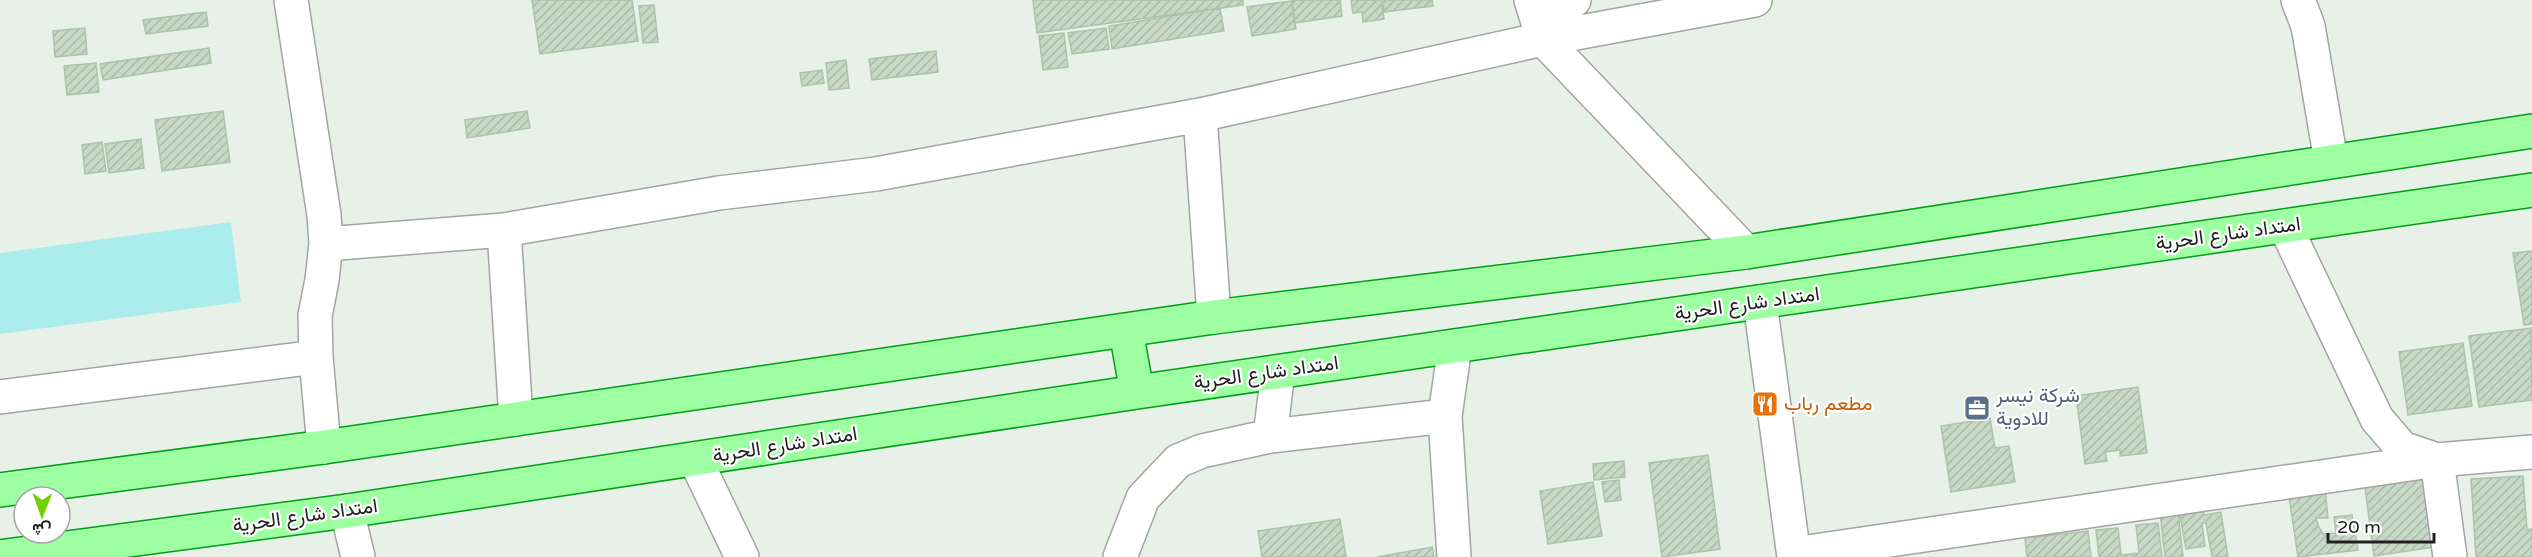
<svg xmlns="http://www.w3.org/2000/svg" width="2532" height="557" font-family="'Varela Round',Vazirmatn,sans-serif">
	<style>
		.grass { fill: #abedec }
		.building { fill: url(#building-hatch); stroke: #aac4a8; stroke-width: 1.5 }
		.lines { fill: none; stroke-linecap: round; stroke-linejoin: round }
		.minor-casing { stroke: #a4a4a4; stroke-width: 36 }
		.primary-casing { stroke: #009d16; stroke-width: 36 }
		.minor { stroke: #fff; stroke-width: 33 }
		.primary { stroke: #9effa2; stroke-width: 33 }
		.labels { text-anchor: middle; dominant-baseline: central; stroke-width: 4.5; stroke-linejoin: round; paint-order: stroke }
		.street-label { font-size: 20px; fill: #202020; stroke: #fff }
		.service-label { font-size: 20px; fill: #4e5e75; stroke: #fff; text-anchor: start }
		.food-label { font-size: 20px; fill: #c56008; stroke: #fff; text-anchor: start }
	</style>
	<defs>
		<pattern id="building-hatch" width="6" height="6" patternUnits="userSpaceOnUse" patternTransform="scale(1.5)"><rect width="6" height="6" fill="#c8d8c6"/><path d="M-1 1l2-2M0 6l6-6M5 7l2-2" fill="none" stroke="#acb9aa"/></pattern>
	</defs>
	<rect width="100%" height="100%" fill="#e7f1e8"/>
	<path class="grass" d="M231,222L241,302L0,334V253Z"/>
	<path class="building" d="M532,0H632L638,41L540,54Z
		M1033,0H1243V5L1037,33Z
		M1292,0H1340L1342,16L1295,23Z
		M1351,0H1381L1384,19L1363,22L1362,12L1353,13Z
		M1383,0H1432L1433,6L1384,12Z
		M1291,1L1296,29L1252,36L1247,7Z
		M654,5L658,42L643,43L639,6Z
		M1220,8L1224,31L1112,49L1109,26Z
		M206,12L208,26L146,34L143,20Z
		M85,28L87,54L55,57L53,31Z
		M1106,28L1109,49L1072,54L1068,33Z
		M1064,33L1068,67L1043,70L1039,36Z
		M209,48L211,63L103,80L100,64Z
		M936,51L938,72L872,80L869,59Z
		M846,60L849,88L829,90L826,63Z
		M96,63L99,92L67,95L64,66Z
		M822,70L824,83L802,86L800,73Z
		M223,111L230,162L162,171L155,120Z
		M527,111L530,128L467,138L465,120Z
		M141,139L144,168L109,173L105,144Z
		M102,142L106,171L85,174L82,145Z
		M2532,251V324L2524,325L2513,253Z
		M2531,328L2532,400L2479,407L2469,336Z
		M2463,343L2472,406L2408,415L2399,352Z
		M2138,387L2147,453L2120,456V450L2105,452L2107,461L2085,464L2076,396Z
		M1990,418L1995,448L2009,446L2015,482L1951,492L1941,426Z
		M1708,455L1720,549L1662,557L1649,463Z
		M1624,461L1625,477L1594,480L1593,464Z
		M2523,476L2527,530L2532,529V557H2476L2471,479Z
		M2425,479L2434,547L2374,556L2365,487Z
		M1619,480L1621,500L1605,502L1602,482Z
		M1593,482L1602,536L1548,544L1540,491Z
		M2325,489L2328,518H2316L2318,525L2323,534L2336,533L2334,517L2352,515L2358,550L2298,557L2289,497Z
		M2203,507L2204,515L2221,512L2228,557H2212L2206,523H2202L2205,546L2186,549L2179,510Z
		M2178,511L2183,557H2165L2160,513Z
		M1340,519L1346,557H1262L1258,531Z
		M2158,523L2162,557H2099L2096,530L2118,528L2121,555L2139,553L2136,525Z
		M2088,531L2091,557H2027L2025,538Z
		M1432,547L1434,557H1377Z"/>
	<g class="lines">
		<defs>
			<path id="minor" d="M291,0L324,215L326,244L322,280L315,316L316,357L324,447
				M1531,0L1543,39L1746,252
				M2298,0L2308,26L2331,161
				M1540,27L1574,0
				M1200,115L1214,317
				M2285,226L2377,419L2402,448L2437,460L2450,557
				M504,230L516,419
				M326,244L504,230L719,193L876,174L1200,115L1543,39L1755,0
				M1760,302L1794,557
				M0,397L316,357
				M1445,416L1455,346
				M1270,436L1278,372
				M695,459L742,557
				M347,511L358,557
				M1794,554L2437,460L2532,452
				M1120,557L1143,498L1178,461L1202,451L1270,436L1445,416L1454,557"/>
			<path id="primary" d="M1126,331L1137,392
				M0,490L324,447L1214,317L1746,252L2532,131
				M0,557L347,511L1137,392L2532,190"/>
		</defs>
		<use href="#minor" class="minor-casing"/>
		<use href="#primary" class="primary-casing"/>
		<use href="#minor" class="minor"/>
		<use href="#primary" class="primary"/>
	</g>
	<defs>
		<symbol id="restaurant-square" viewBox="-11 -11 22 22"><rect x="-9" y="-9" width="18" height="18" rx="4" fill="#e8710a" stroke="#fff"/><path d="M-5-6h1v4h1v-4h1v4h1v-4h1v5L-1.5 .5V6h-2V.5L-5-1ZM5-6V6H3V1.5H1.5Q1.5-4 5-6Z" fill="#fff"/></symbol>
		<symbol id="office-square" viewBox="-11 -11 22 22"><rect x="-9" y="-9" width="18" height="18" rx="4" fill="#5c6f8a" stroke="#fff"/><path d="M-6-3h4V-5.5h4V-3h4V5H-6ZM-1-4.5V-3h2v-1.5ZM-6 0V1H6V0Z" fill="#fff"/></symbol>
	</defs>
	<g fill-rule="evenodd">
		<use href="#restaurant-square" x="1750" y="389" width="30" height="30"/>
		<use href="#office-square" x="1962" y="393" width="30" height="30"/>
	</g>
	<g class="labels">
		<g class="street-label">
			<text transform="translate(2228 234) rotate(-8)">امتداد شارع الحرية</text>
			<text transform="translate(1747 304) rotate(-8)">امتداد شارع الحرية</text>
			<text transform="translate(1266 373) rotate(-8)">امتداد شارع الحرية</text>
			<text transform="translate(785 445) rotate(-9)">امتداد شارع الحرية</text>
			<text transform="translate(305 516) rotate(-8)">امتداد شارع الحرية</text>
		</g>
		<g class="service-label">
			<text x="1996" y="396">شركة نيسر<tspan x="1996" dy="23">للادوية</tspan></text>
		</g>
		<g class="food-label">
			<text x="1784" y="404">مطعم رباب</text>
		</g>
	</g>
	<g transform="translate(42 515) rotate(181)"><circle r="28" fill="#ffffff" stroke="#a6a6a6" stroke-width="1.5"/>
	<path d="M0-4.5L10 22L0 15L-10 22Z" fill="#6fd100"/>
	<text y="-9" font-size="16" font-weight="bold" text-anchor="middle" fill="#202020">ش</text>
	</g>
	<path d="M2328 533v9h106v-9" fill="none" stroke="#202020" stroke-width="3"/>
	<text x="2337" y="533" font-size="18" fill="#202020" stroke="#ffffff" stroke-width="4.5" paint-order="stroke">20 m</text>
</svg>
